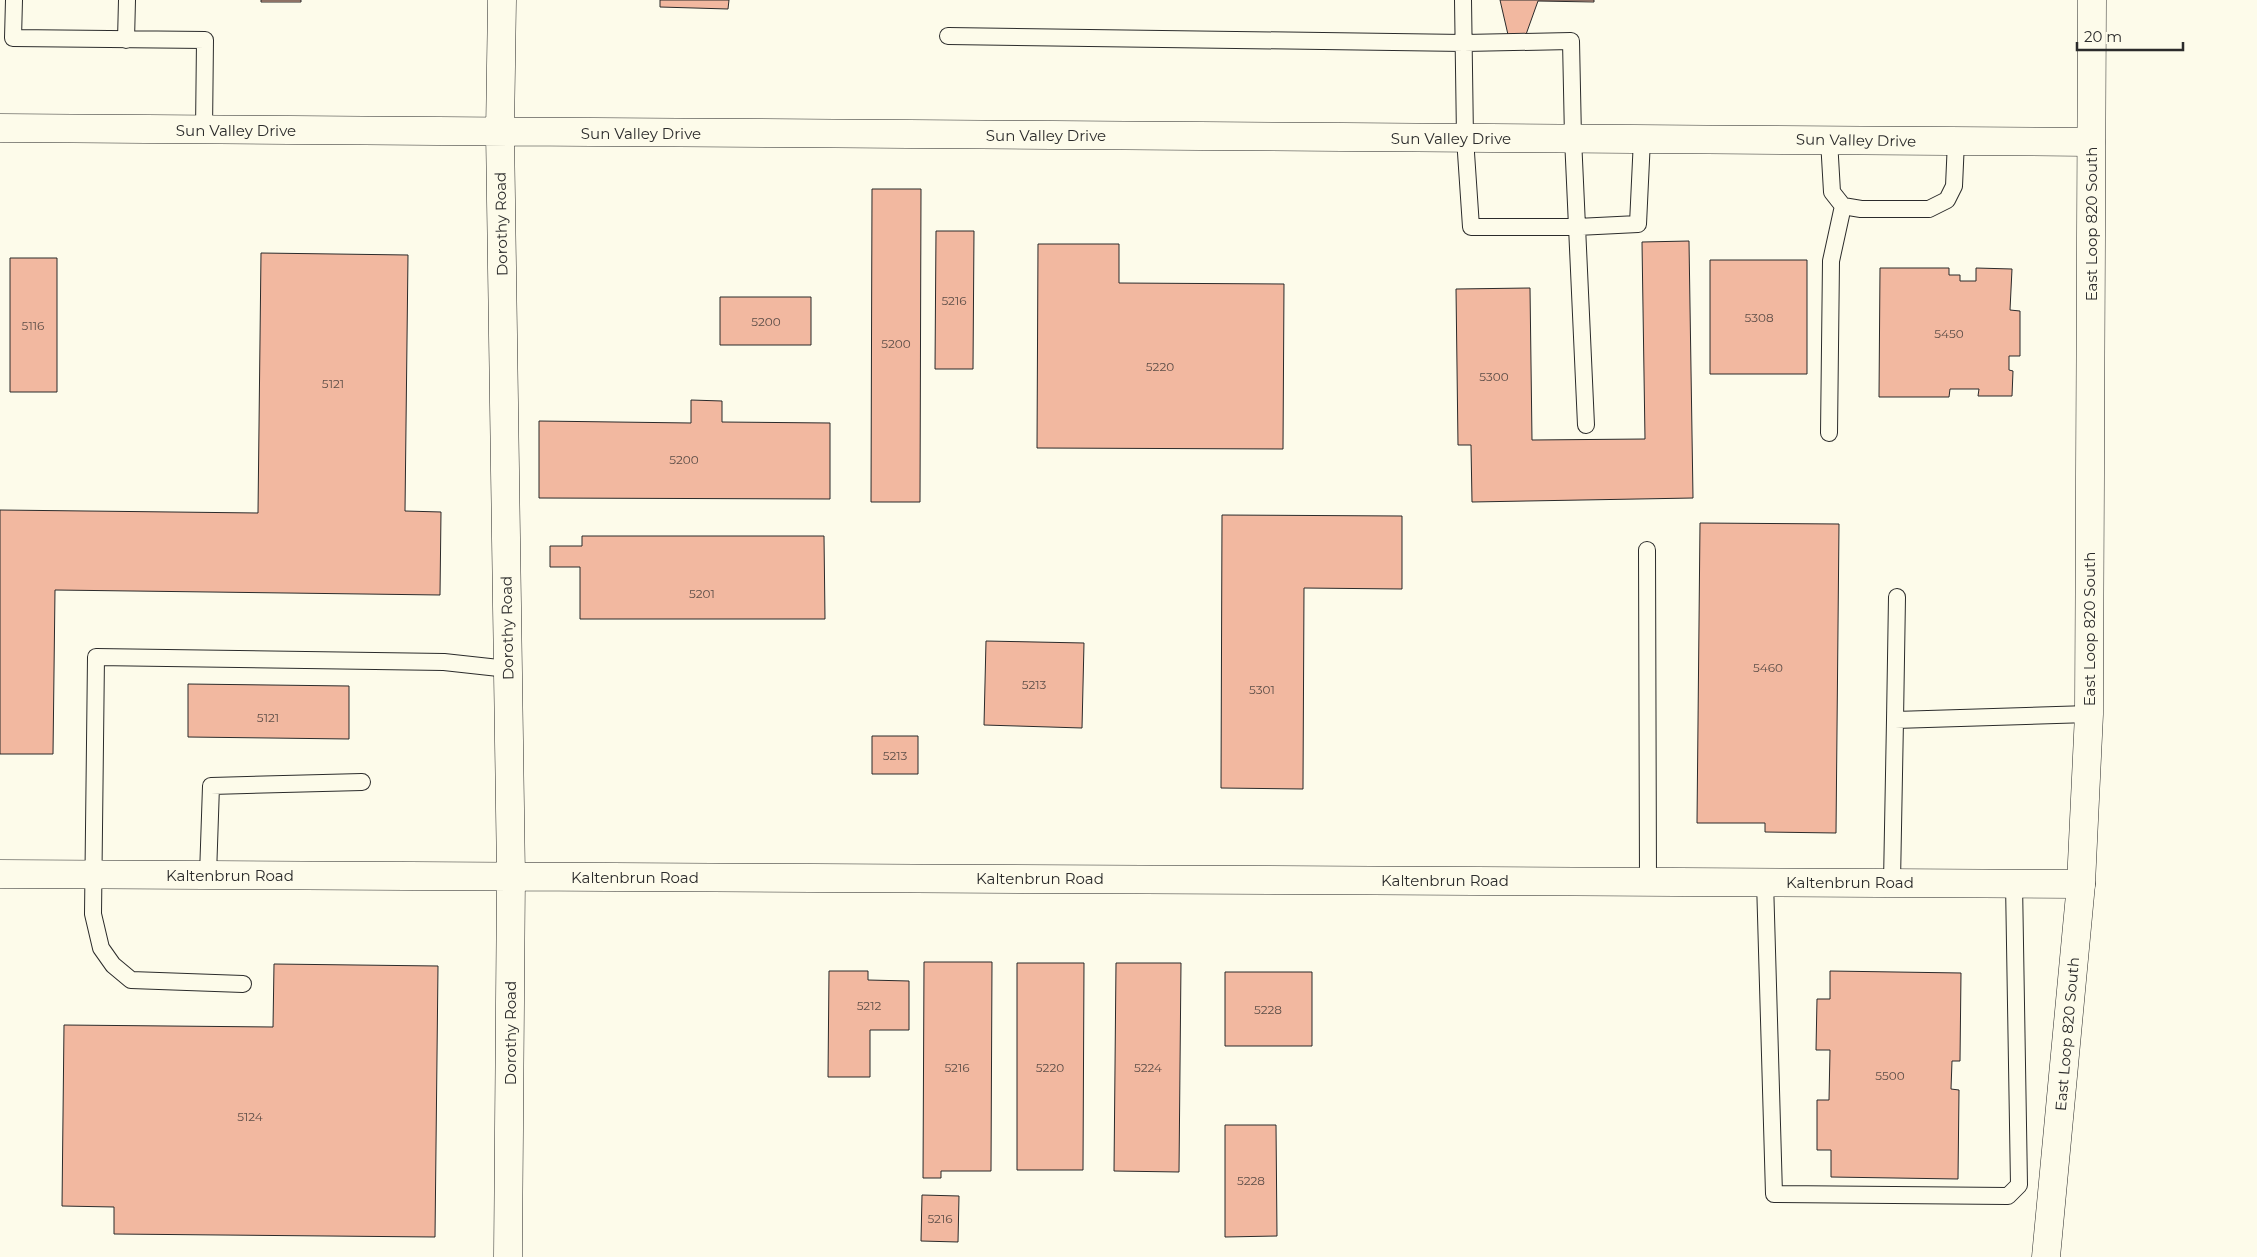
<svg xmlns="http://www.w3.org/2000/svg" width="2257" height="1257" font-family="Montserrat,sans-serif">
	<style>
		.building { fill: #f2b8a0; stroke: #2b2b2b }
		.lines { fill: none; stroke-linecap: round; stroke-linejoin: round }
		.service-casing { stroke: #2b2b2b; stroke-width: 18 }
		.minor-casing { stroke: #2b2b2b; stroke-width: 29 }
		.secondary-casing { stroke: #2b2b2b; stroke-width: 29 }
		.service { stroke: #fdfbea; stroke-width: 16 }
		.minor { stroke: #fdfbea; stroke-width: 28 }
		.secondary { stroke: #fdfbea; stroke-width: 28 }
		.labels { text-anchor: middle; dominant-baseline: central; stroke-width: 4; stroke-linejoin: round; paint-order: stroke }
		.number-label { font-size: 12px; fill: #5d4e48 }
		.street-label { font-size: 15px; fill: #2b2b2b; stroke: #fdfbea }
	</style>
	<rect width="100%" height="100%" fill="#fdfbea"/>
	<path class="building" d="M261,0H301V2H261Z
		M660,0H729L728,9L660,7Z
		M1500,0H1594V2L1538,1L1524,40L1509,39Z
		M872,189H921L920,502H871Z
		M936,231H974L973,369H935Z
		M1689,241L1693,498L1472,502L1471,445H1458L1456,289L1530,288L1532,440L1645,439L1642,242Z
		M1038,244H1119V283L1284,284L1283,449L1037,448Z
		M261,253L408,255L405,511L441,512L440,595L55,590L53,754H0V510L258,513Z
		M10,258H57V392H10Z
		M1710,260H1807V374H1710Z
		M1880,268H1949V275H1960V281H1976V268L2012,269L2010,310L2020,311V356H2009V370L2013,371L2012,396H1978L1979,389H1950L1949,397H1879Z
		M720,297H811V345H720Z
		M691,400L722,401V422L830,423V499L539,498V421L691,423Z
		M1222,515L1402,516V589L1304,588L1303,789L1221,788Z
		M1700,523L1839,524L1836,833L1765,832V823H1697Z
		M582,536H824L825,619H580V567H550V546H582Z
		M986,641L1084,643L1082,728L984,725Z
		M188,684L349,686V739L188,737Z
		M872,736H918V774H872Z
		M924,962H992L991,1171H941V1178H923Z
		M1017,963H1084L1083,1170H1017Z
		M1116,963H1181L1179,1172L1114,1171Z
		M274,964L438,966L435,1237L114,1234V1207L62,1206L64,1025L273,1027Z
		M829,971H868V980L909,981V1030H870V1077H828Z
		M1830,971L1961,973L1960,1061H1952L1951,1089L1959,1090L1958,1179L1831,1177V1150H1817V1100H1829L1830,1050H1816L1817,999H1830Z
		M1225,972H1312V1046H1225Z
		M1225,1125H1276L1277,1236L1225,1237Z
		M922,1195L959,1196L958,1242L921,1241Z"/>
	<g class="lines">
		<defs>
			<path id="service" d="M14,0L13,38L205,40L204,130
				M1463,0L1465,138L1471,227H1577L1638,224L1642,139
				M948,36L1464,43L1571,41L1573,138L1586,425
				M126,40L127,0
				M1829,140L1832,192L1843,206L1861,209H1929L1947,200L1954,186L1956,141
				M1829,433L1831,261L1843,206
				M1647,550L1648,881
				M1895,720L1897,597
				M208,875L211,786L362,782
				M1765,881L1774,1194L2008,1196L2019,1185L2014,883
				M1892,882L1895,720L2089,714
				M243,984L131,980L113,965L101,948L93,914L96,657L444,662L508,669"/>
			<path id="minor" d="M502,0L500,132L511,876L508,1257
				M0,128L2091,142
				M0,874L2081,884"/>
			<path id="secondary" d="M2046,1257L2081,884L2089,714L2092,0"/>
		</defs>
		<use href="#service" class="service-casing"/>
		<use href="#minor" class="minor-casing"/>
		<use href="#secondary" class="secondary-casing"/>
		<use href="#service" class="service"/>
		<use href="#minor" class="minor"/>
		<use href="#secondary" class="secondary"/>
	</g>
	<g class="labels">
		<g class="number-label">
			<text x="954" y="300">5216</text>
			<text x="1759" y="317">5308</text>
			<text x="766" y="321">5200</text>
			<text x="33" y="325">5116</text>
			<text x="1949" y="333">5450</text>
			<text x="896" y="343">5200</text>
			<text x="1160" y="366">5220</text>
			<text x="1494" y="376">5300</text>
			<text x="333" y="383">5121</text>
			<text x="684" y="459">5200</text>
			<text x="702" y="593">5201</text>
			<text x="1768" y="667">5460</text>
			<text x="1034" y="684">5213</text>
			<text x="1262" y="689">5301</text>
			<text x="268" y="717">5121</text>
			<text x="895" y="755">5213</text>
			<text x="869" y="1005">5212</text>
			<text x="1268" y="1009">5228</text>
			<text x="957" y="1067">5216</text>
			<text x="1050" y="1067">5220</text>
			<text x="1148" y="1067">5224</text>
			<text x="1890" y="1075">5500</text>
			<text x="250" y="1116">5124</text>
			<text x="1251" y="1180">5228</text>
			<text x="940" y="1218">5216</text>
		</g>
		<g class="street-label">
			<text x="236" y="130">Sun Valley Drive</text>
			<text x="641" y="133">Sun Valley Drive</text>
			<text x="1046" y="135">Sun Valley Drive</text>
			<text x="1451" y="138">Sun Valley Drive</text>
			<text transform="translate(1856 140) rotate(1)">Sun Valley Drive</text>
			<text transform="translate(501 224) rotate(-91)">Dorothy Road</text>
			<text transform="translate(2091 224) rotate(-90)">East Loop 820 South</text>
			<text transform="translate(507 628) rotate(-91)">Dorothy Road</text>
			<text transform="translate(2089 629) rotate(-90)">East Loop 820 South</text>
			<text x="230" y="875">Kaltenbrun Road</text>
			<text x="635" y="877">Kaltenbrun Road</text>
			<text x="1040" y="878">Kaltenbrun Road</text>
			<text x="1445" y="880">Kaltenbrun Road</text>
			<text x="1850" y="882">Kaltenbrun Road</text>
			<text transform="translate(510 1033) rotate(-90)">Dorothy Road</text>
			<text transform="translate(2067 1034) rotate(-85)">East Loop 820 South</text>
		</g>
	</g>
	<path d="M2077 42v8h106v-8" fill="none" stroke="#2b2b2b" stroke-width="2.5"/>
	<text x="2084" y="42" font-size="15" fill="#2b2b2b" stroke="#fdfbea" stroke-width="4" paint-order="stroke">20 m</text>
</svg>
